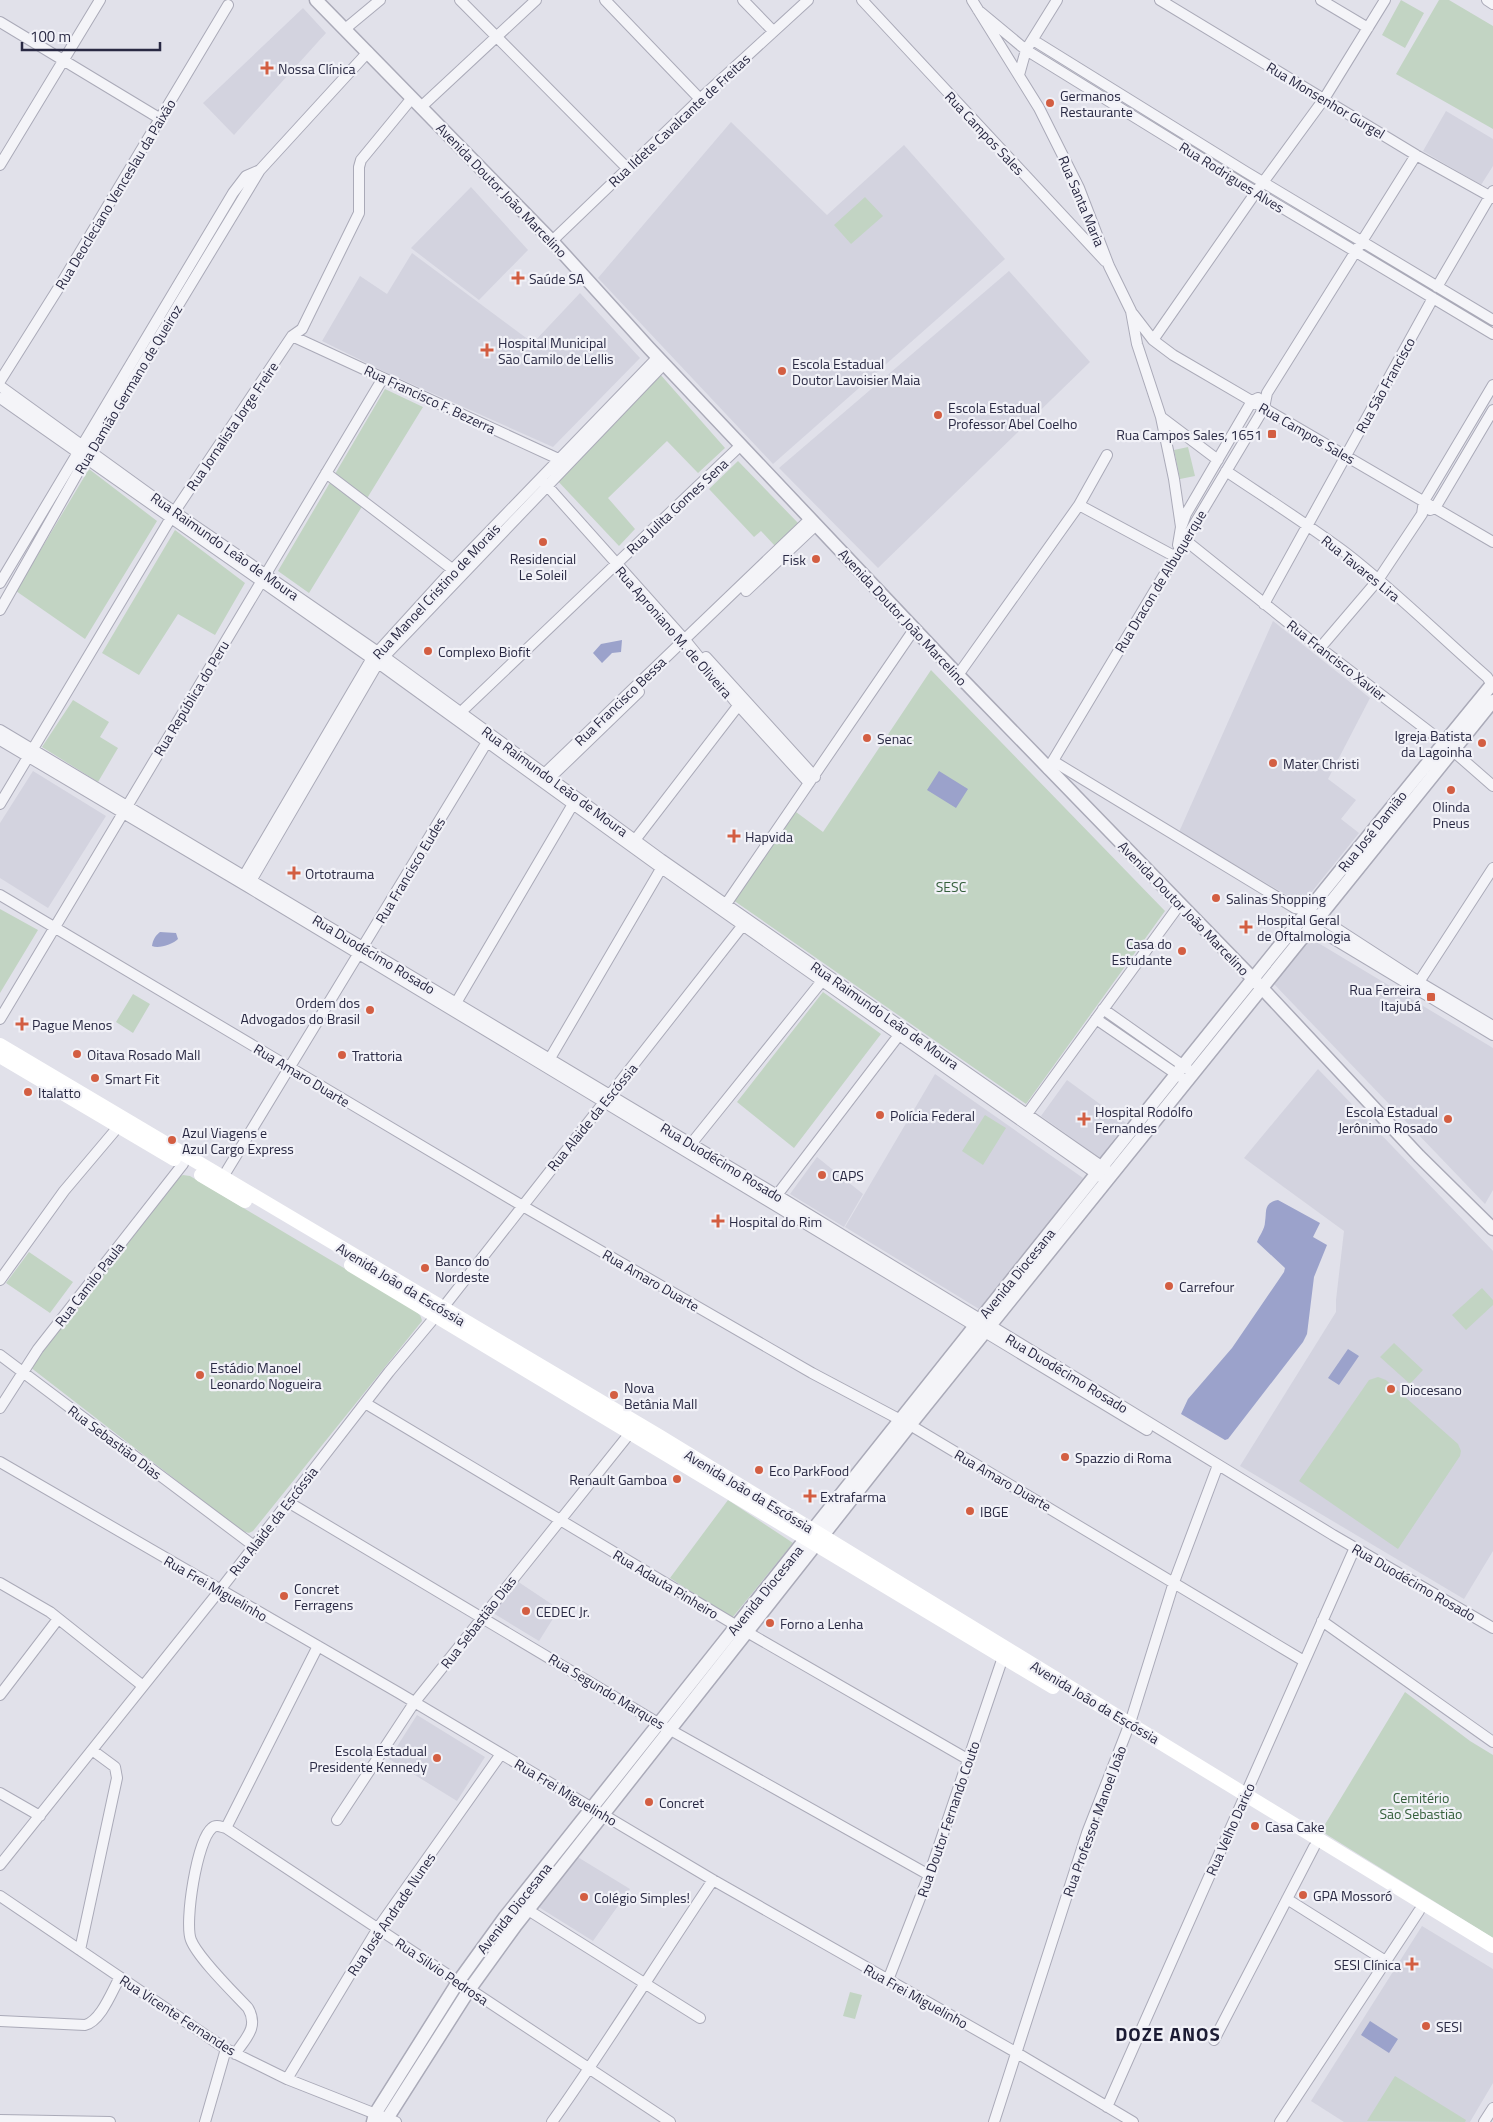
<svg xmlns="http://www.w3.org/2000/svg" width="1493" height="2122" font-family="'Titillium Web',sans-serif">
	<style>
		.built { fill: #d3d3df }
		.green { fill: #c2d4c3 }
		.water { fill: #9ba2cb }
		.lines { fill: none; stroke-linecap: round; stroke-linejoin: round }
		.minor-casing { stroke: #aaaab8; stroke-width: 12 }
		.tertiary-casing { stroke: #aaaab8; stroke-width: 15 }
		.minor { stroke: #f4f4f8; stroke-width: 10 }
		.tertiary { stroke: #f4f4f8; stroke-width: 12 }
		.secondary { stroke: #fff; stroke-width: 14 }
		.poi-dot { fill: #d35e42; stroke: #f1f1f7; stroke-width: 2 }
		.labels { text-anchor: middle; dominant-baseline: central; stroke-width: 4.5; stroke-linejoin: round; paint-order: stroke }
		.poi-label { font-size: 14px; fill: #292943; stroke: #f1f1f7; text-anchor: start }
		.street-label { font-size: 14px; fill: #292943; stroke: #f1f1f7 }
		.park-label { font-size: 14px; fill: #355f3c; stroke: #f1f1f7 }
		.district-label { font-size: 19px; font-weight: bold; letter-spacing: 1px; fill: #1b1b33; stroke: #f1f1f7 }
	</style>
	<rect width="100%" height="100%" fill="#e1e1ea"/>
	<path class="built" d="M303,8L326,33L234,135L203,103Z
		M1446,111L1493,139V166L1481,185L1423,151Z
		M731,122L827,215L904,145L1005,259L773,464L598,278Z
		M471,187L528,250L479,300L411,248Z
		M412,253L533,343L580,293L640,358L553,447L387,373L322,341L360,276L387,294Z
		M1009,271L1090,362L878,568L779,468Z
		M1273,621L1370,698L1328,779L1356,800L1341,819L1359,833L1302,904L1179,832Z
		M33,771L106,816L48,908L0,878V823Z
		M1310,938L1493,1048V1190L1485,1204L1273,983Z
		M1318,1069L1493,1251V1551L1464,1599L1240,1466L1336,1312V1300L1344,1231L1244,1158Z
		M935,1074L1083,1178L979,1309L845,1227Z
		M1067,1080L1126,1123L1100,1158L1041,1116Z
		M817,1157L863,1194L844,1227L790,1194Z
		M517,1581L559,1609L539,1641L493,1613Z
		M417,1715L485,1757L457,1801L389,1759Z
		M576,1856L630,1889L593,1941L537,1906Z
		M1422,1926L1493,1969V2083L1470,2122H1344L1311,2101Z"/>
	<path class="green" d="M1401,0L1424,13L1405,48L1382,35Z
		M1439,0H1449L1493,26V129L1396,74Z
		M865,197L883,216L851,244L834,225Z
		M659,373L725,448L698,473L667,441L608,498L635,529L619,546L555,478Z
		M385,389L423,407L309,593L278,571Z
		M1188,447L1195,476L1180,479L1174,450Z
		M738,461L798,523L775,546L761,531L754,537L709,489Z
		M89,469L157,521L85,639L16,591Z
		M175,530L245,583L215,635L178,614L139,675L102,653Z
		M931,670L1165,911L1026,1104L733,900L796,812L823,832Z
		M73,700L109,722L100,737L118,748L98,782L42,747Z
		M0,909L38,930L0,993Z
		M823,992L881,1034L794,1148L737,1102Z
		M133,994L150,1004L133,1033L116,1022Z
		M985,1115L1006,1128L983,1165L962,1151Z
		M183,1175L190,1176L414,1310C419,1314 421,1315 422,1321L253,1531L249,1533L242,1531L30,1367L179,1177Z
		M29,1252L73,1282L50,1313L6,1283Z
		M1482,1288L1493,1300V1305L1466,1330L1452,1315Z
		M1394,1343L1423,1370L1410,1384L1380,1357Z
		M1378,1377L1386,1380L1458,1444L1461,1451L1460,1456L1398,1549L1299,1481L1369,1380Z
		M728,1500L793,1543L732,1618L670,1578Z
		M1405,1692L1470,1741L1493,1755V1938L1321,1831Z
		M850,1992L862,1995L855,2019L843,2016Z
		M1395,2076L1466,2120L1465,2122L1367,2121Z"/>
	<path class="water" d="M622,640L621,652L612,653L602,663L593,653L601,644Z
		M939,771L968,789L956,808L927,790Z
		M160,932L176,933L178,939C173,944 159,949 152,946C153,940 155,936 160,932Z
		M1278,1200L1320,1223L1313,1237L1327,1245L1314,1277L1307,1334L1303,1342L1228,1439L1225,1440L1181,1414L1188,1399L1232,1348L1284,1272L1285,1268L1257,1242C1259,1236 1265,1229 1265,1222C1267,1211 1263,1203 1278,1200Z
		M1348,1349L1359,1356L1339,1385L1328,1378Z
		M1370,2021L1398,2039L1389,2053L1361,2035Z"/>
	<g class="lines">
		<defs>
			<path id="minor" d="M460,0L627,168
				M605,0L700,99
				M743,0L773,31
				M862,0L1105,261
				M972,0L1039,108L1079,188L1109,266L1131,311L1137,344L1161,417L1174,479L1181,527L1178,545
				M1160,0L1416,155L1493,198
				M1321,0L1368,28
				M1487,0L1493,4
				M978,10L1026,50L1256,192L1493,334
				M0,22L159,118
				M345,29L380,0
				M1033,40L1246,172L1493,320
				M1019,75L1026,50L1057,0
				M421,107L536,0
				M0,165L100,0
				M552,241L700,99L808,0
				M1437,287L1493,191
				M1133,314L1153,340L1173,355L1493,542
				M292,336L565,462
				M1153,340L1256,192L1324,99L1385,0
				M0,381L61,284L228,5
				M0,386L159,501L378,652L661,859L1107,1170
				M0,398L378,663L657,865L1101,1177
				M1161,417L1218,460
				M1226,471C1266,498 1307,524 1346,553C1395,591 1440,636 1487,677L1493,686
				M326,473L456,572
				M542,480L685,640L738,705L809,783
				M1079,505L1174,556
				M1430,510L1435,508L1493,410
				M1182,525L1186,514L1252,401L1258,398
				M1180,536L1320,648L1444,743L1493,786
				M0,583L233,193L246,176L260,170
				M746,591L816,525
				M1264,604L1433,298
				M0,610L90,451L260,170L368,52
				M1320,648L1378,580L1422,514L1424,501L1493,385
				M706,657L815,777
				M958,675L1079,505L1107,455
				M461,712L741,445
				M0,730L777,1195L1333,1535L1493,1628
				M0,740L248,887L1147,1430
				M1053,761L1295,908L1308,910L1419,982L1493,1026
				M1048,769L1264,408L1267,393L1416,155
				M554,774L639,692
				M540,778L810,519
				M0,804L175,511L292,336L302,329L359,213V167L361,160L412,98
				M635,840L741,702
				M241,881L372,658L453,569L658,357
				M248,886L378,663L664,364
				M0,895L521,1205L812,1373L910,1425L1304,1661
				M722,910L915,628
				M1307,923L1493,1035
				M1419,982L1493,868
				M456,1003L573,804
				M1103,1009L1188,1069
				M0,1019L383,378
				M1096,1019L1182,1078
				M549,1060L665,862
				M1027,1114L1180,904
				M691,1144L822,981
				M223,1177L487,742
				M777,1195L899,1035
				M0,1280L64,1191L118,1127
				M442,1309L743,925
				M0,1355L254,1546
				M365,1403L747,1632L969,1760
				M0,1408L38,1349L183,1164
				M0,1462L399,1693L713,1880L1017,2053L1133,2122
				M288,1502L658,1723L929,1875
				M0,1583L50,1612L143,1686
				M1322,1621L1493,1742
				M0,1695L58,1619
				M0,1793L40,1816
				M337,1820L414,1703L630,1433
				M226,1828L318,1646
				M0,1865L220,1590L389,1372L435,1317
				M0,1896L226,2049L287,2079L396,2122
				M1287,1899L1384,1960
				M528,1910L700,2018
				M80,1950L117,1778L115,1767L92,1750
				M888,1980L929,1875L1003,1657
				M0,2021L85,2025C101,2021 112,1991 120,1977
				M1214,2040L1314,1847
				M235,2054C246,2038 259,2027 248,2008C233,1992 198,1958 191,1940C184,1923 197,1840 212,1828C216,1824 221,1827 226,1828L670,2122
				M287,2079L378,1928L501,1754
				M1107,2107L1353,1552
				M0,2120L110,2122
				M205,2122L226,2049
				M552,2122C608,2043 659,1960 713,1880
				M994,2122L1087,1833L1130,1723L1174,1582L1218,1465
				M1280,2122L1419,1911
				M1484,2122L1493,2108"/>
			<path id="tertiary" d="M316,0L552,241L649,348L958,675L1261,987L1419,1156L1493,1229
				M373,2122L375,2114L458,1982L505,1917C833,1505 1159,1091 1493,683
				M385,2122L469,1990L516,1925L910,1425L1493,701"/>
		</defs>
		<use href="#minor" class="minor-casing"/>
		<use href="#tertiary" class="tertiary-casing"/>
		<use href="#minor" class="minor"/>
		<use href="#tertiary" class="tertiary"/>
		<path class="secondary" d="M0,1045L659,1436L1493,1946
			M0,1056L174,1159
			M201,1175L245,1201
			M351,1265L1053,1687"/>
	</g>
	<g class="poi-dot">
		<path d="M264.5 60.5h5v5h5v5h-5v5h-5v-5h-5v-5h5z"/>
		<circle cx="1050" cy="103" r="5"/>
		<path d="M515.5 270.5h5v5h5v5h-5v5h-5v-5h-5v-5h5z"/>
		<path d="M484.5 342.5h5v5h5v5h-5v5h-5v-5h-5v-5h5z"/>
		<circle cx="782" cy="371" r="5"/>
		<circle cx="938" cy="415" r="5"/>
		<rect x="1267" y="429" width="10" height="10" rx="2.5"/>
		<circle cx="543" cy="542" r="5"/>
		<circle cx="816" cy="559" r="5"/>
		<circle cx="428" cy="651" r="5"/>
		<circle cx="867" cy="738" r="5"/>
		<circle cx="1482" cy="743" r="5"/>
		<circle cx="1273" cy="763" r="5"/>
		<circle cx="1451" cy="790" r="5"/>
		<path d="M731.5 828.5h5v5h5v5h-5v5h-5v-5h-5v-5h5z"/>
		<path d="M291.5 865.5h5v5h5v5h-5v5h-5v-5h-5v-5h5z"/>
		<circle cx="1216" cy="898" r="5"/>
		<path d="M1243.5 919.5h5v5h5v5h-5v5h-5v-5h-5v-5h5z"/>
		<circle cx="1182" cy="951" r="5"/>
		<rect x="1426" y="992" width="10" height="10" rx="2.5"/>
		<circle cx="370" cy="1010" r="5"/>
		<path d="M19.5 1016.5h5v5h5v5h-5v5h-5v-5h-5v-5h5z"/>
		<circle cx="77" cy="1054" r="5"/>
		<circle cx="342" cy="1055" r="5"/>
		<circle cx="95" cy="1078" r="5"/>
		<circle cx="28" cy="1092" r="5"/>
		<circle cx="880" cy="1115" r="5"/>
		<path d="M1081.5 1111.5h5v5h5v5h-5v5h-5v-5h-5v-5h5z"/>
		<circle cx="1448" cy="1119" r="5"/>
		<circle cx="172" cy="1140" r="5"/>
		<circle cx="822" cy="1175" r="5"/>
		<path d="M715.5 1213.5h5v5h5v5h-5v5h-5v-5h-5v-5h5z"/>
		<circle cx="425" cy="1268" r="5"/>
		<circle cx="1169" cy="1286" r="5"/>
		<circle cx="200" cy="1375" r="5"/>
		<circle cx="1391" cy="1389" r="5"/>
		<circle cx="614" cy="1395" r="5"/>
		<circle cx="1065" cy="1457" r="5"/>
		<circle cx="759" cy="1470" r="5"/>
		<circle cx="677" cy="1479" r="5"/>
		<path d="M807.5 1488.5h5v5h5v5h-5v5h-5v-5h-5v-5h5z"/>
		<circle cx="970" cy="1511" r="5"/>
		<circle cx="284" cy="1596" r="5"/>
		<circle cx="526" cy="1611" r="5"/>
		<circle cx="770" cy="1623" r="5"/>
		<circle cx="437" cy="1758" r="5"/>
		<circle cx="649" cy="1802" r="5"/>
		<circle cx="1255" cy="1826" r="5"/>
		<circle cx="1303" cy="1895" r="5"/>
		<circle cx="584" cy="1897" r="5"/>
		<path d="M1409.5 1956.5h5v5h5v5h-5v5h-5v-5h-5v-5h5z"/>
		<circle cx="1426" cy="2026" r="5"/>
	</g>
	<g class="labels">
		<g class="poi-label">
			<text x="278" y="68">Nossa Clínica</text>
			<text x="1060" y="95">Germanos<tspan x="1060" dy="16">Restaurante</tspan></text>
			<text x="529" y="278">Saúde SA</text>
			<text x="498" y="342">Hospital Municipal<tspan x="498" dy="16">São Camilo de Lellis</tspan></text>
			<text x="792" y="363">Escola Estadual<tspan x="792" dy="16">Doutor Lavoisier Maia</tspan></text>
			<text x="948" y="407">Escola Estadual<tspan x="948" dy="16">Professor Abel Coelho</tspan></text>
			<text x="1262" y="434" text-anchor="end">Rua Campos Sales, 1651</text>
			<text x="543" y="558" text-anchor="middle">Residencial<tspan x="543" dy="16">Le Soleil</tspan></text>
			<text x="806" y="559" text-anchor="end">Fisk</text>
			<text x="438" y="651">Complexo Biofit</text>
			<text x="1472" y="735" text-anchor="end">Igreja Batista<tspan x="1472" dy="16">da Lagoinha</tspan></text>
			<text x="877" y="738">Senac</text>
			<text x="1283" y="763">Mater Christi</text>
			<text x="1451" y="806" text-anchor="middle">Olinda<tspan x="1451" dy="16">Pneus</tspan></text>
			<text x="745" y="836">Hapvida</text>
			<text x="305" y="873">Ortotrauma</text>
			<text x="1226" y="898">Salinas Shopping</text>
			<text x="1257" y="919">Hospital Geral<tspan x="1257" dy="16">de Oftalmologia</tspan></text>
			<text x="1172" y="943" text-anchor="end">Casa do<tspan x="1172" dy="16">Estudante</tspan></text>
			<text x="1421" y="989" text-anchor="end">Rua Ferreira<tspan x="1421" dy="16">Itajubá</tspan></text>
			<text x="360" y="1002" text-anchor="end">Ordem dos<tspan x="360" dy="16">Advogados do Brasil</tspan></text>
			<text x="32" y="1024">Pague Menos</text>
			<text x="87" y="1054">Oitava Rosado Mall</text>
			<text x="352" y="1055">Trattoria</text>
			<text x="105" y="1078">Smart Fit</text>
			<text x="38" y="1092">Italatto</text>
			<text x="1095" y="1111">Hospital Rodolfo<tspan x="1095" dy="16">Fernandes</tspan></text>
			<text x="1438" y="1111" text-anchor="end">Escola Estadual<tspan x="1438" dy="16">Jerônimo Rosado</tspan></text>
			<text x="890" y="1115">Polícia Federal</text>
			<text x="182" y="1132">Azul Viagens e<tspan x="182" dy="16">Azul Cargo Express</tspan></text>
			<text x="832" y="1175">CAPS</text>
			<text x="729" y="1221">Hospital do Rim</text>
			<text x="435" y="1260">Banco do<tspan x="435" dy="16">Nordeste</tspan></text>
			<text x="1179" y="1286">Carrefour</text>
			<text x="210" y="1367">Estádio Manoel<tspan x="210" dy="16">Leonardo Nogueira</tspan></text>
			<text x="624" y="1387">Nova<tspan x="624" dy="16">Betânia Mall</tspan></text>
			<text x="1401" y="1389">Diocesano</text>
			<text x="1075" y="1457">Spazzio di Roma</text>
			<text x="769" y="1470">Eco ParkFood</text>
			<text x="667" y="1479" text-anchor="end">Renault Gamboa</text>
			<text x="820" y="1496">Extrafarma</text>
			<text x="980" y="1511">IBGE</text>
			<text x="294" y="1588">Concret<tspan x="294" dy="16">Ferragens</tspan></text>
			<text x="536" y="1611">CEDEC Jr.</text>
			<text x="780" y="1623">Forno a Lenha</text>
			<text x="427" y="1750" text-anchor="end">Escola Estadual<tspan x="427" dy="16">Presidente Kennedy</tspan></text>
			<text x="659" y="1802">Concret</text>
			<text x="1265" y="1826">Casa Cake</text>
			<text x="1313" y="1895">GPA Mossoró</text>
			<text x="594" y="1897">Colégio Simples!</text>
			<text x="1401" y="1964" text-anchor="end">SESI Clínica</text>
			<text x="1436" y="2026">SESI</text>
		</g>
		<g class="street-label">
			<text transform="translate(1326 100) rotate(31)">Rua Monsenhor Gurgel</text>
			<text transform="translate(679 120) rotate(-43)">Rua Ildete Cavalcante de Freitas</text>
			<text transform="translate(985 133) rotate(47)">Rua Campos Sales</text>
			<text transform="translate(1232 177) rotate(32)">Rua Rodrigues Alves</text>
			<text transform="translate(502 190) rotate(46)">Avenida Doutor João Marcelino</text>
			<text transform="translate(115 194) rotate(-59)">Rua Deocleciano Venceslau da Paixão</text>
			<text transform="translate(1082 201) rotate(67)">Rua Santa Maria</text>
			<text transform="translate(1385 385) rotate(-61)">Rua São Francisco</text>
			<text transform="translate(128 389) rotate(-59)">Rua Damião Germano de Queiroz</text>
			<text transform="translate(430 399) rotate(25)">Rua Francisco F. Bezerra</text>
			<text transform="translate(232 426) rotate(-56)">Rua Jornalista Jorge Freire</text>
			<text transform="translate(1307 433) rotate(30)">Rua Campos Sales</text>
			<text transform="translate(677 506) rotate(-43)">Rua Julita Gomes Sena</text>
			<text transform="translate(225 546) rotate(35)">Rua Raimundo Leão de Moura</text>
			<text transform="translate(1361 568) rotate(39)">Rua Tavares Lira</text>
			<text transform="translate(1160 581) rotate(-59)">Rua Dracon de Albuquerque</text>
			<text transform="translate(436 591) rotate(-47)">Rua Manoel Cristino de Morais</text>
			<text transform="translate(903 617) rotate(47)">Avenida Doutor João Marcelino</text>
			<text transform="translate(674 632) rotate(49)">Rua Aproniano M. de Oliveira</text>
			<text transform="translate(1337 660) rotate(38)">Rua Francisco Xavier</text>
			<text transform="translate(191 698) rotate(-59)">Rua República do Peru</text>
			<text transform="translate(620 701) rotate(-44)">Rua Francisco Bessa</text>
			<text transform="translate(555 781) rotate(36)">Rua Raimundo Leão de Moura</text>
			<text transform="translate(1372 831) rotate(-51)">Rua José Damião</text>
			<text transform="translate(410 870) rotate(-59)">Rua Francisco Eudes</text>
			<text transform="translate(1184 908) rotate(46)">Avenida Doutor João Marcelino</text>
			<text transform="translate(374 954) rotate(31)">Rua Duodécimo Rosado</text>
			<text transform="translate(885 1015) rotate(35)">Rua Raimundo Leão de Moura</text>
			<text transform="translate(302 1075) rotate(31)">Rua Amaro Duarte</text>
			<text transform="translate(592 1117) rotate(-51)">Rua Alaide da Escóssia</text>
			<text transform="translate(722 1162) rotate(31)">Rua Duodécimo Rosado</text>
			<text transform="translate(1017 1273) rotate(-51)">Avenida Diocesana</text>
			<text transform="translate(651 1280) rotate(30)">Rua Amaro Duarte</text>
			<text transform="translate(89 1284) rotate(-52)">Rua Camilo Paula</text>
			<text transform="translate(401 1284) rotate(31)">Avenida João da Escóssia</text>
			<text transform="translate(1067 1373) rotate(31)">Rua Duodécimo Rosado</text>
			<text transform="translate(115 1442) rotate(37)">Rua Sebastião Dias</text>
			<text transform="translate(1003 1480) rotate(30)">Rua Amaro Duarte</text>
			<text transform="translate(749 1491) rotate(31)">Avenida João da Escóssia</text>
			<text transform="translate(273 1521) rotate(-52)">Rua Alaide da Escóssia</text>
			<text transform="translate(1414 1582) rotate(30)">Rua Duodécimo Rosado</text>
			<text transform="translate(666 1584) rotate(31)">Rua Adauta Pinheiro</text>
			<text transform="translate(216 1588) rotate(30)">Rua Frei Miguelinho</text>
			<text transform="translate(765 1590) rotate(-51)">Avenida Diocesana</text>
			<text transform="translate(478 1622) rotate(-52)">Rua Sebastião Dias</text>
			<text transform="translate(607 1691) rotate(31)">Rua Segundo Marques</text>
			<text transform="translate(1095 1702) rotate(31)">Avenida João da Escóssia</text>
			<text transform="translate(566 1792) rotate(31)">Rua Frei Miguelinho</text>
			<text transform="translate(948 1819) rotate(-71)">Rua Doutor Fernando Couto</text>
			<text transform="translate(1094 1821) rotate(-70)">Rua Professor Manoel João</text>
			<text transform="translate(1230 1829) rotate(-66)">Rua Velho Darico</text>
			<text transform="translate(514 1908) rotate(-52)">Avenida Diocesana</text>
			<text transform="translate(391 1914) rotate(-56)">Rua José Andrade Nunes</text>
			<text transform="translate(442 1971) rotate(34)">Rua Silvio Pedrosa</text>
			<text transform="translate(916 1996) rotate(29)">Rua Frei Miguelinho</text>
			<text transform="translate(178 2015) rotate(33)">Rua Vicente Fernandes</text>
		</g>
		<g class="park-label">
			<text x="951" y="886">SESC</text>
			<text x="1421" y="1797">Cemitério<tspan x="1421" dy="16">São Sebastião</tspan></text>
		</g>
		<g class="district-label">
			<text x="1168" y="2033">DOZE ANOS</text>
		</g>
	</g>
	<path d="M22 42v8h138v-8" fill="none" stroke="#292943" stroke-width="2.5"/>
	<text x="30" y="42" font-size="15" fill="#292943" stroke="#f1f1f7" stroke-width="4" paint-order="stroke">100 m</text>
</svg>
